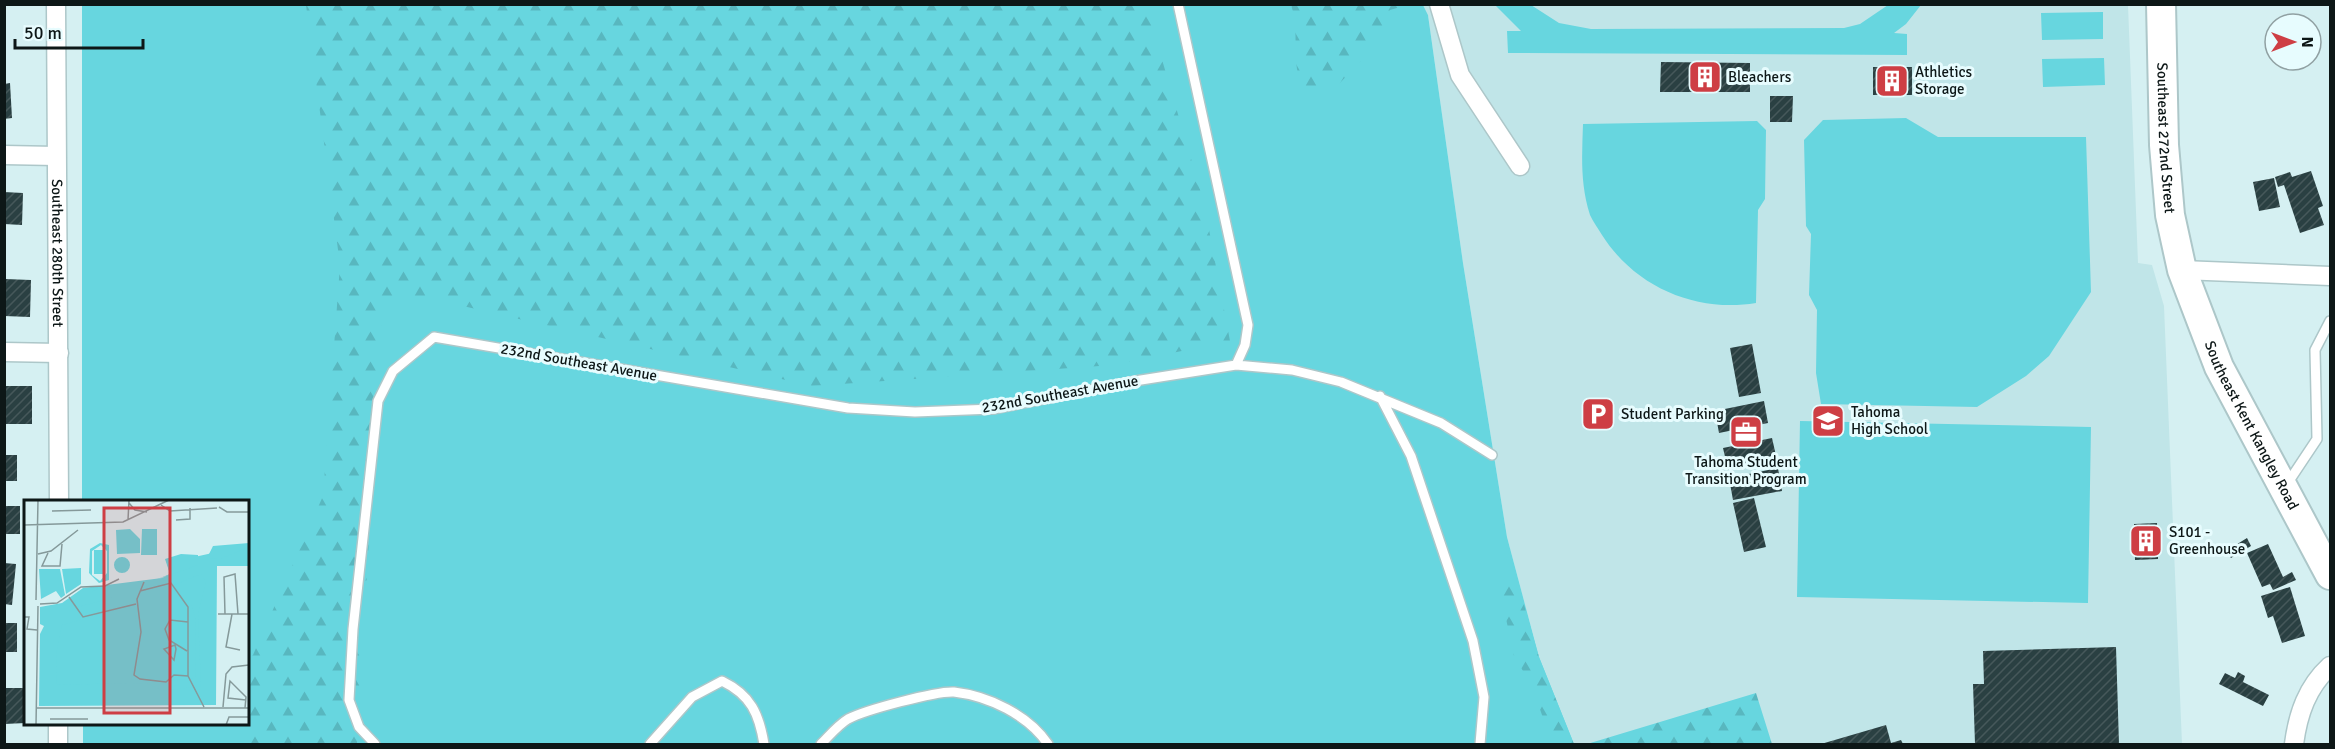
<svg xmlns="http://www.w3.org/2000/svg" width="2335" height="749" font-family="Signika,sans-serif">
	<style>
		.built { fill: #c0e5e8 }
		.green { fill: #67d6df }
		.forest { fill: url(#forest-firs) }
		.building { fill: url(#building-hatch) }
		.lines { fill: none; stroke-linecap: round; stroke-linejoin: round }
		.lane-casing { stroke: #adc7c9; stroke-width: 12 }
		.street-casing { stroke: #adc7c9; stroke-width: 21 }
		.primary-casing { stroke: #adc7c9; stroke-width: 32 }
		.lane { stroke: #fff; stroke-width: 9 }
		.street { stroke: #fff; stroke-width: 18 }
		.primary { stroke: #fff; stroke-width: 28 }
		.labels { text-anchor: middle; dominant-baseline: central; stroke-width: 6; stroke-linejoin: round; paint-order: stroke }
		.poi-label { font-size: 15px; fill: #0d1717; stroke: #e7fcfe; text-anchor: start }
		.street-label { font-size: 15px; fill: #0d1717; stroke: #e7fcfe }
		.inset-road { fill: none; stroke: #85999a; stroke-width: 1.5 }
		.view { fill: #ce3e44; fill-opacity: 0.15; stroke: #ce3e44; stroke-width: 3 }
		.inset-edge { fill: none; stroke: #0d1717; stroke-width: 3 }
	</style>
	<defs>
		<pattern id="forest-firs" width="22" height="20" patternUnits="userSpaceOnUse" patternTransform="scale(1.5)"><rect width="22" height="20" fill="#67d6df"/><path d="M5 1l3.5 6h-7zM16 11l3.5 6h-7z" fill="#58b7bf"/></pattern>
		<pattern id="building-hatch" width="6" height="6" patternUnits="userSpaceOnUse" patternTransform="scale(1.5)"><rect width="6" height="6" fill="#2a4042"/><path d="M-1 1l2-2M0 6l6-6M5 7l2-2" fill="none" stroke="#46585a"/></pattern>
	</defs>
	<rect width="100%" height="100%" fill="#d5f0f2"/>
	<path class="built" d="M1423,5H2128L2138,263L2152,265L2164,306L2182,744H1574L1539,657L1507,537L1463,263L1428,15Z"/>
	<path class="green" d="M1576,4H1855V6H1576Z
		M82,5H1423L1428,15L1463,263L1507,537L1539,657L1574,744H83V724H248V502L82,501Z
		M1495,5H1531L1559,23L1591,29L1844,28L1860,24L1888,5H1921L1906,24L1894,33L1907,34V55L1508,53L1507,31H1521Z
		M2103,12V39L2042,40L2041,13Z
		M2104,58L2105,85L2043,87L2042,59Z
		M1906,118L1938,137H2086L2091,292L2049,356L2026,376L1977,407L1821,404L1816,373L1817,310L1809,295L1811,234L1806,226L1804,140L1823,120Z
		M1757,121L1766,130L1765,199L1758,210L1756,303C1696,313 1635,287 1602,235C1598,228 1593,222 1590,215C1580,184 1582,155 1583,124Z
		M1800,421L2091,427L2088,603L1797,597Z"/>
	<path class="forest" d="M306,5H1146L1204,203L1230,341L1114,365L812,386L419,296L383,300L357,744H250L248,660L253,655L323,496L340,265Z
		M1291,5H1407L1390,10L1379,42L1337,86L1315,92L1304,89C1289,62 1301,33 1291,5Z
		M1507,579L1517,580L1539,657L1574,744H1552L1532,686L1514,656L1502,600V589Z
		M1756,693L1772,744H1587Z"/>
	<path class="building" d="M1661,62L1750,63V92H1660Z
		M1873,67H1912V95H1873Z
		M10,83L12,118L4,119V84Z
		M1770,96H1793L1792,122H1770Z
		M2311,171L2323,206L2318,208L2324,225L2300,233L2284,185L2278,187L2275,177L2290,172L2292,177Z
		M2274,178L2280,207L2259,211L2253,182Z
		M4,192L23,193L22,225L4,224Z
		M5,279L31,280L30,317L4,316Z
		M1752,344L1761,393L1739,397L1730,348Z
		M4,386H32V424H5Z
		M1764,401L1768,423L1719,433L1715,411Z
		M1772,438L1777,460L1728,470L1723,448Z
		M4,455H17V481H4Z
		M1778,468L1782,491L1733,500L1729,478Z
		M1754,498L1766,547L1744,552L1733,503Z
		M4,506H20V534H4Z
		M2157,523L2158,559L2135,560L2134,524Z
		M2247,538L2251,546L2231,558L2226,551Z
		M2268,544L2283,577L2292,572L2296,580L2273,590L2270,584L2262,587L2247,553Z
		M4,563L16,564L12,605L4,604Z
		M2290,587L2305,636L2282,643L2273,616L2268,618L2261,596Z
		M4,623H17V652H4Z
		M2116,647L2119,744H1975L1973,684H1984L1983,651Z
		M2238,672L2245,676L2243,682L2269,695L2263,706L2219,684L2225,673L2235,678Z
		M6,688H26V723L4,724Z
		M1886,725L1891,743L1901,740L1903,744H1821Z"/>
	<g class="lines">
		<defs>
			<path id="lane" d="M1178,4L1248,325L1245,345L1236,365
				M1380,396L1411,456L1473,641L1484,697L1480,744
				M2287,484L2317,439L2315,350L2330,321
				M375,744L359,727L349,700L353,629L378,401L393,371L434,337L848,408L915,412L993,409L1141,380L1236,365L1292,370L1341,382L1441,423L1492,455
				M650,744L692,697L722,681C751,695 759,714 764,744
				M821,744C829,736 838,725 848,719C865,710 936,691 954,692C989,696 1028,715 1048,744"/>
			<g id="street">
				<path id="s1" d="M56,4L59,502"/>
				<path d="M1439,4L1460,75L1520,166"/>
				<path d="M4,155L56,156"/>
				<path d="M2182,270L2330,276"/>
				<path d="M4,352L59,353"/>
				<path d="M58,744V724"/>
				<path d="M2294,744C2298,714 2307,687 2330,666"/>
			</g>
			<g id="primary">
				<path id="s2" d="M2161,4L2164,145L2170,215L2182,270L2219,367L2330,575"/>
			</g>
		</defs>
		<use href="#lane" class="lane-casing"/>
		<use href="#street" class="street-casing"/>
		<use href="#primary" class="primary-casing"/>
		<use href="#lane" class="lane"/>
		<use href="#street" class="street"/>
		<use href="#primary" class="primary"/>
	</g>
	<defs>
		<symbol id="building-square" viewBox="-11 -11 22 22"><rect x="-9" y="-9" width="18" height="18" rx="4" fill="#ce3e44" stroke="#e7fcfe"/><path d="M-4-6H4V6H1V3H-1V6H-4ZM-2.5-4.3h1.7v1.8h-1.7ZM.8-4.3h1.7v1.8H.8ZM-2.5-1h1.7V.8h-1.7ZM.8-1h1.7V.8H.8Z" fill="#fff"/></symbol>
		<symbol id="parking-square" viewBox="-11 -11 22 22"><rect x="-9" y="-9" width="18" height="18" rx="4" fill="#ce3e44" stroke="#e7fcfe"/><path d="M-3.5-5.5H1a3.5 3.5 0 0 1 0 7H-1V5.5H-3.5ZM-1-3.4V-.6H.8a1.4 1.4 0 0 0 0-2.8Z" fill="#fff"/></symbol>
		<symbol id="school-square" viewBox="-11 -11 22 22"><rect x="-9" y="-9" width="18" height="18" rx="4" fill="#ce3e44" stroke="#e7fcfe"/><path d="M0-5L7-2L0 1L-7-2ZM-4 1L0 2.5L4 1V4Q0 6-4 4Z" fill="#fff"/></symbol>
		<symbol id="office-square" viewBox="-11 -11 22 22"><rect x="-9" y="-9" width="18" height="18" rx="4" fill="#ce3e44" stroke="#e7fcfe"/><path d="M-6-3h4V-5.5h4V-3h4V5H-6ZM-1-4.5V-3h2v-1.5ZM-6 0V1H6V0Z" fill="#fff"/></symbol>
	</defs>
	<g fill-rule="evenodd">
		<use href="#building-square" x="1686" y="58" width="38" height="38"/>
		<use href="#building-square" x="1873" y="62" width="38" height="38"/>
		<use href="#parking-square" x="1579" y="395" width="38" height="38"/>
		<use href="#school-square" x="1809" y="402" width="38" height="38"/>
		<use href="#office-square" x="1727" y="413" width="38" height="38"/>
		<use href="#building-square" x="2127" y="522" width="38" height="38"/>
	</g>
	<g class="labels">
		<g class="poi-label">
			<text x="1915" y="72">Athletics<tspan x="1915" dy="17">Storage</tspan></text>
			<text x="1728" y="77">Bleachers</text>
			<text x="1851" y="412">Tahoma<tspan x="1851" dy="17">High School</tspan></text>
			<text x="1621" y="414">Student Parking</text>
			<text x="1746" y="462" text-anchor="middle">Tahoma Student<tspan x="1746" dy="17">Transition Program</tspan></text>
			<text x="2169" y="532">S101 -<tspan x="2169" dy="17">Greenhouse</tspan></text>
		</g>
		<g class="street-label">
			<text stroke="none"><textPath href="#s2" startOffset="134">Southeast 272nd Street</textPath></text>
			<text stroke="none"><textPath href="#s1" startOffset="249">Southeast 280th Street</textPath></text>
			<text transform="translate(579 362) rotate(10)">232nd Southeast Avenue</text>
			<text transform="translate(1060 394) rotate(-10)">232nd Southeast Avenue</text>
			<text stroke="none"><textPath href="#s2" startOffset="438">Southeast Kent Kangley Road</textPath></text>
		</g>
	</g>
	<g transform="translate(24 500)">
		<rect width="225" height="225" fill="#d5f0f2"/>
		<path d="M106,29L116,39V53L93,54L92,30ZM118,29H133V55H117ZM76,43L85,45V80L75,83L65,73L66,49ZM77,45L83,51V73L76,81L68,75V51ZM225,45V66H193L192,205L15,206L16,134L20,126L16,124V107L38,103L59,88L138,78L146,74L143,63ZM70,50H81V74H70ZM90 65a8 8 0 1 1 16 0a8 8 0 1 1-16 0Z" fill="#67d6df" fill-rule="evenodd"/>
		<path d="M225,43V47L196,59L183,58L189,46ZM157,54L174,55V65L131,80L146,74L141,59ZM57,68V84L42,94L38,69ZM15,69H36L41,95L37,98L32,91L17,99ZM177,74L182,83L174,115L177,186L139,191L124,184L104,183L33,185L32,154L38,125L110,105L114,141L107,179L145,181L171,178L172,121L168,106L150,85ZM79,88L88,98L54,107L69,91Z" fill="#67d6df"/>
		<path class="inset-road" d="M105,3L111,10L123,12M137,5L146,11L193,8M195,7L203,12H225M28,11L67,10M104,20L105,0M152,20L166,19V8M0,25L99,22L145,0M24,53L18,66H36L38,44M14,54L27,51L54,30M0,63V91M120,82L113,99L117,132L110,175L116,179L142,182L150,175L164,176L180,207M116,91L147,83L164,107V176M45,97L59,117L112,104M12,100L14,0M16,104L33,103L57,87L81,86L95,79M225,110V149M194,114H225M201,114L200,77L211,74L214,114M208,114L202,147L216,150M0,117H5L3,129L13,130M151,145L152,149L150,160L140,149ZM163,151L145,140L141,129L146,120L164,122M199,207L202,174L208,167L225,165M13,208H225M221,208L222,197L206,181L204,198L222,200M26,219H64M12,225L14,106M202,225L205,217H225"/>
		<path class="view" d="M80,8H146V213H80Z"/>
		<rect width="225" height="225" class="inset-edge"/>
	</g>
	<rect width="2335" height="749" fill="none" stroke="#0d1717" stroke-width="12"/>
	<g transform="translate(2293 42) rotate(90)"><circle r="28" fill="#e7fcfe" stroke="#90a0a2" stroke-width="1.5"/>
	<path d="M0-4.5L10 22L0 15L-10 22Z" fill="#ce3e44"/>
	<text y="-9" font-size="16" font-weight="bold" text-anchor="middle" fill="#0d1717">N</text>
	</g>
	<path d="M15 39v9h128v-9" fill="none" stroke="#0d1717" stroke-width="3"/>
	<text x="24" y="39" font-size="18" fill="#0d1717" stroke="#e7fcfe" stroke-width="4.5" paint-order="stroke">50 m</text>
</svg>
